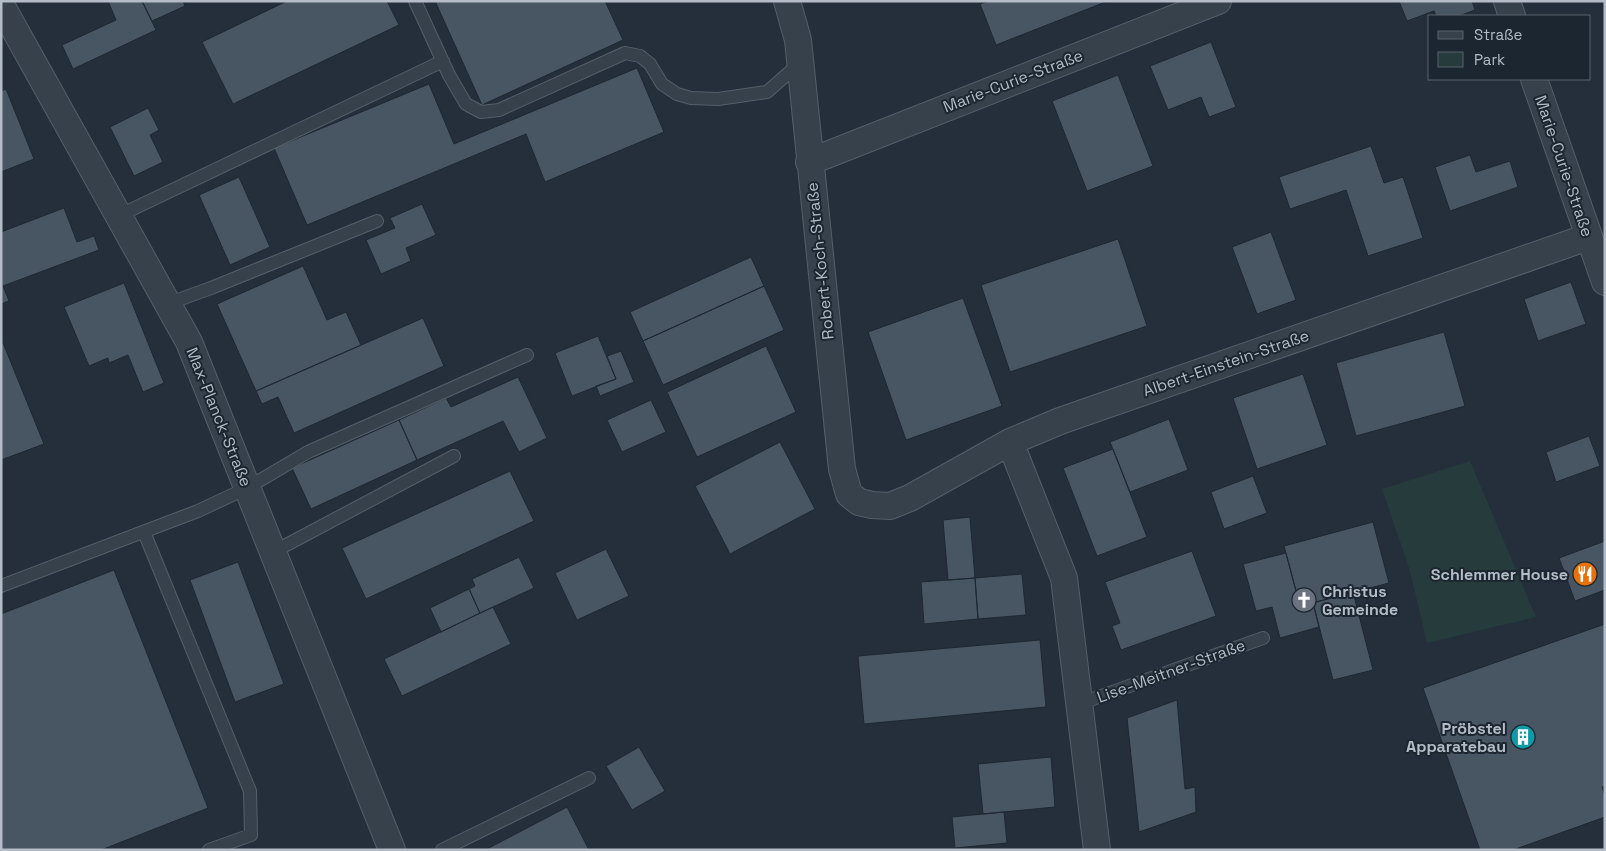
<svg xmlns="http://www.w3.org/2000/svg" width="1606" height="851" font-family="'Space Grotesk',sans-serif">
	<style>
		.green { fill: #253b3c }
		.building { fill: #485562; stroke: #1e2832 }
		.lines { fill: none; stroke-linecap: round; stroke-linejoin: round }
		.service-casing { stroke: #555f69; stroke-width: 14 }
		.minor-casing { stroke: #555f69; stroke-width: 28 }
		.service { stroke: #37414c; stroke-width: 12 }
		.minor { stroke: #37414c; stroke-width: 26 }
		.labels { text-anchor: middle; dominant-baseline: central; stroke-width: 4; stroke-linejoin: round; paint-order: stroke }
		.street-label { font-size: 16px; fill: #b3bcc7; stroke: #1c2630 }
		.poi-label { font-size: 16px; font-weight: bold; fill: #b3bcc7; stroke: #1c2630; text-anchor: end }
	</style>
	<rect width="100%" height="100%" fill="#242f3b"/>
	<path class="green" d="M1470,461L1536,617L1427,643L1410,571L1382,489Z"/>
	<path class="building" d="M108,1H142L156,30L73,69L62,45L116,20Z
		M142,1H183L185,6L152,21Z
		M287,1H387L399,25L233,104L202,42Z
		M435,1H605L623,40L482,105Z
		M988,1H1108L996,45L980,4Z
		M1399,1H1472L1475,10L1459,16H1436L1434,11L1407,21Z
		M1211,42L1236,107L1209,117L1201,97L1168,110L1150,66Z
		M637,68L664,132L545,182L526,134L307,225L274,148L429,84L454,144Z
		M1118,75L1153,166L1087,191L1052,101Z
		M6,89L34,159L1,172V91Z
		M148,108L159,130L150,135L163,162L134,176L110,127Z
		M1371,146L1384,183L1403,177L1423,238L1368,256L1346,190L1290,209L1279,177Z
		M1470,155L1476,172L1510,161L1518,187L1450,211L1435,167Z
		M239,177L270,247L230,265L199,195Z
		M422,204L436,235L406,248L411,261L381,274L366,240L395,228L390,218Z
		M64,208L77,242L94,236L99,250L3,286L9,301L1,304V232Z
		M1271,232L1296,300L1257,314L1232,247Z
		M1118,239L1147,326L1010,372L981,285Z
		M751,257L764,286L643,341L630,312Z
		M303,266L327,320L346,312L361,345L256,391L217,304Z
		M1571,282L1586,324L1538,341L1524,299Z
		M124,283L164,383L143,392L128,355L109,363L108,358L89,366L64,307Z
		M764,286L784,330L663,385L643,341Z
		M963,298L1002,406L906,440L868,332Z
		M423,318L444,366L294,433L278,397L262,404L256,391Z
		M1444,332L1465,406L1356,436L1336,363Z
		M598,336L616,379L572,396L555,353Z
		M1,338L44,444L1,460Z
		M766,346L796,412L697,457L667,392Z
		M621,351L634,382L600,396L596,386L616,379L607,356Z
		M1303,374L1327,445L1257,469L1233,398Z
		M518,377L547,438L519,452L503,421L417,460L399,420L446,398L451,407Z
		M651,400L666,432L622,452L607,420Z
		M1169,419L1188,470L1130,492L1110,442Z
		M399,420L417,460L311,509L292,468Z
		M1589,436L1600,466L1556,482L1546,452Z
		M780,442L815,509L730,554L695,486Z
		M1113,449L1147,537L1097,556L1063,468Z
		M510,471L534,521L366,599L342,548Z
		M1253,476L1267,513L1224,529L1211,492Z
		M970,517L975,578L948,580L943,520Z
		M1373,522L1389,583L1300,606L1284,546Z
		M1605,541V590L1575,601L1559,558Z
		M606,549L629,596L577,620L555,573Z
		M1192,551L1216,616L1121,650L1112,626L1120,623L1105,582Z
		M1286,553L1300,606L1313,603L1319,627L1280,638L1272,607L1256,611L1243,564Z
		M519,557L534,588L480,613L469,589L475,586L472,579Z
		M238,562L284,684L235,702L190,580Z
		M114,570L208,808L101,850H1V614Z
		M1022,574L1026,615L978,619L975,578Z
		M975,578L978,619L924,624L921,582Z
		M469,589L480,613L441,632L430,608Z
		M1353,592L1373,670L1333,680L1313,603Z
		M493,607L511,644L402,696L384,659Z
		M1605,624V786L1602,787L1605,796V817L1513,850H1480L1423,688Z
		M1040,640L1046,707L864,724L858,656Z
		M1177,700L1185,789L1195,787L1196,812L1139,832L1127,718Z
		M639,747L665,791L632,810L606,766Z
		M1051,757L1055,807L983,814L978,764Z
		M567,807L589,850H485Z
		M1004,812L1007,843L955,848L952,817Z"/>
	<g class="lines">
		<defs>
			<path id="service" d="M415,1L449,75L466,104L481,112L499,110L625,53L640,56L650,64L662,84L677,94L691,98L718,99L767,92L800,63
				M118,216L443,61
				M167,304L211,288L377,221
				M144,532L250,791L251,835L209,850
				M273,552L454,456
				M1,586L198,511L247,488L308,452L527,355
				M1079,704L1263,638
				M442,850L589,778"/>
			<path id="minor" d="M787,1L798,40L842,469L849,494L859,502L872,505L890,506L910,498L1010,442L1060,421L1588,237
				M1507,1L1512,16
				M1,5L189,342L392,850
				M1534,79L1605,282
				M809,162L1218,1
				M1010,442L1064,578L1097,850"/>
		</defs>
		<use href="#service" class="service-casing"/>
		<use href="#minor" class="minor-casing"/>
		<use href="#service" class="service"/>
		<use href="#minor" class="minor"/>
	</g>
	<defs>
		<symbol id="restaurant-disc" viewBox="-11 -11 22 22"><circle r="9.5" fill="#e8710a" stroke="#1c2630"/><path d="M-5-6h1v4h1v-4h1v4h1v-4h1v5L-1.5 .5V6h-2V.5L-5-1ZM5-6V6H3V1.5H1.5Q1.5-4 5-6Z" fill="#fff"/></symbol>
		<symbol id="church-disc" viewBox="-11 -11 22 22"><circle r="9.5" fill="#6b7280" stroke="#1c2630"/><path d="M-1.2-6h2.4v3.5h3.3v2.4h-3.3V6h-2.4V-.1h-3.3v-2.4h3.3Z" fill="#fff"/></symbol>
		<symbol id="building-disc" viewBox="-11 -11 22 22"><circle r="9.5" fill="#0f9aa8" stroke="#1c2630"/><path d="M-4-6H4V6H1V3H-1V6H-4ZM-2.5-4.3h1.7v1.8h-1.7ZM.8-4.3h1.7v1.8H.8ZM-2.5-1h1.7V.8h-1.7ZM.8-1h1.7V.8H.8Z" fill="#fff"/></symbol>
	</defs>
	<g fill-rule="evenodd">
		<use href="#restaurant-disc" x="1571" y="560" width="28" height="28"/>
		<use href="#church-disc" x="1290" y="586" width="28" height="28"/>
		<use href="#building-disc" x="1509" y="723" width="28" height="28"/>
	</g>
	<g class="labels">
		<g class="street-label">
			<text transform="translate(1013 81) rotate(-21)">Marie-Curie-Straße</text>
			<text transform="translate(1564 166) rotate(71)">Marie-Curie-Straße</text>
			<text transform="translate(820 261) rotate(-96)">Robert-Koch-Straße</text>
			<text transform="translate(1226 363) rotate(-19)">Albert-Einstein-Straße</text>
			<text transform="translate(219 417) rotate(68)">Max-Planck-Straße</text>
			<text transform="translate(1171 671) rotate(-20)">Lise-Meitner-Straße</text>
		</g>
		<g class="poi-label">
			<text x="1568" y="574">Schlemmer House</text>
			<text x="1322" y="591" text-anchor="start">Christus<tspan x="1322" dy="18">Gemeinde</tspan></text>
			<text x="1506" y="728">Pröbstel<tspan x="1506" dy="18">Apparatebau</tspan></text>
		</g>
	</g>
	<rect width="1606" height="851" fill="none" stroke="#b3bcc7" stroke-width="5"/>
	<rect x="1428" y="15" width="162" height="65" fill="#1c2630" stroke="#58626c"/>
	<rect x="1438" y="31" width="25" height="8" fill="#37414c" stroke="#58626c"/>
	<text x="1474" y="40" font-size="15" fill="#b3bcc7">Straße</text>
	<rect x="1438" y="52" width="25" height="15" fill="#253b3c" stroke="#58626c"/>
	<text x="1474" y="65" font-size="15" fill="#b3bcc7">Park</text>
</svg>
